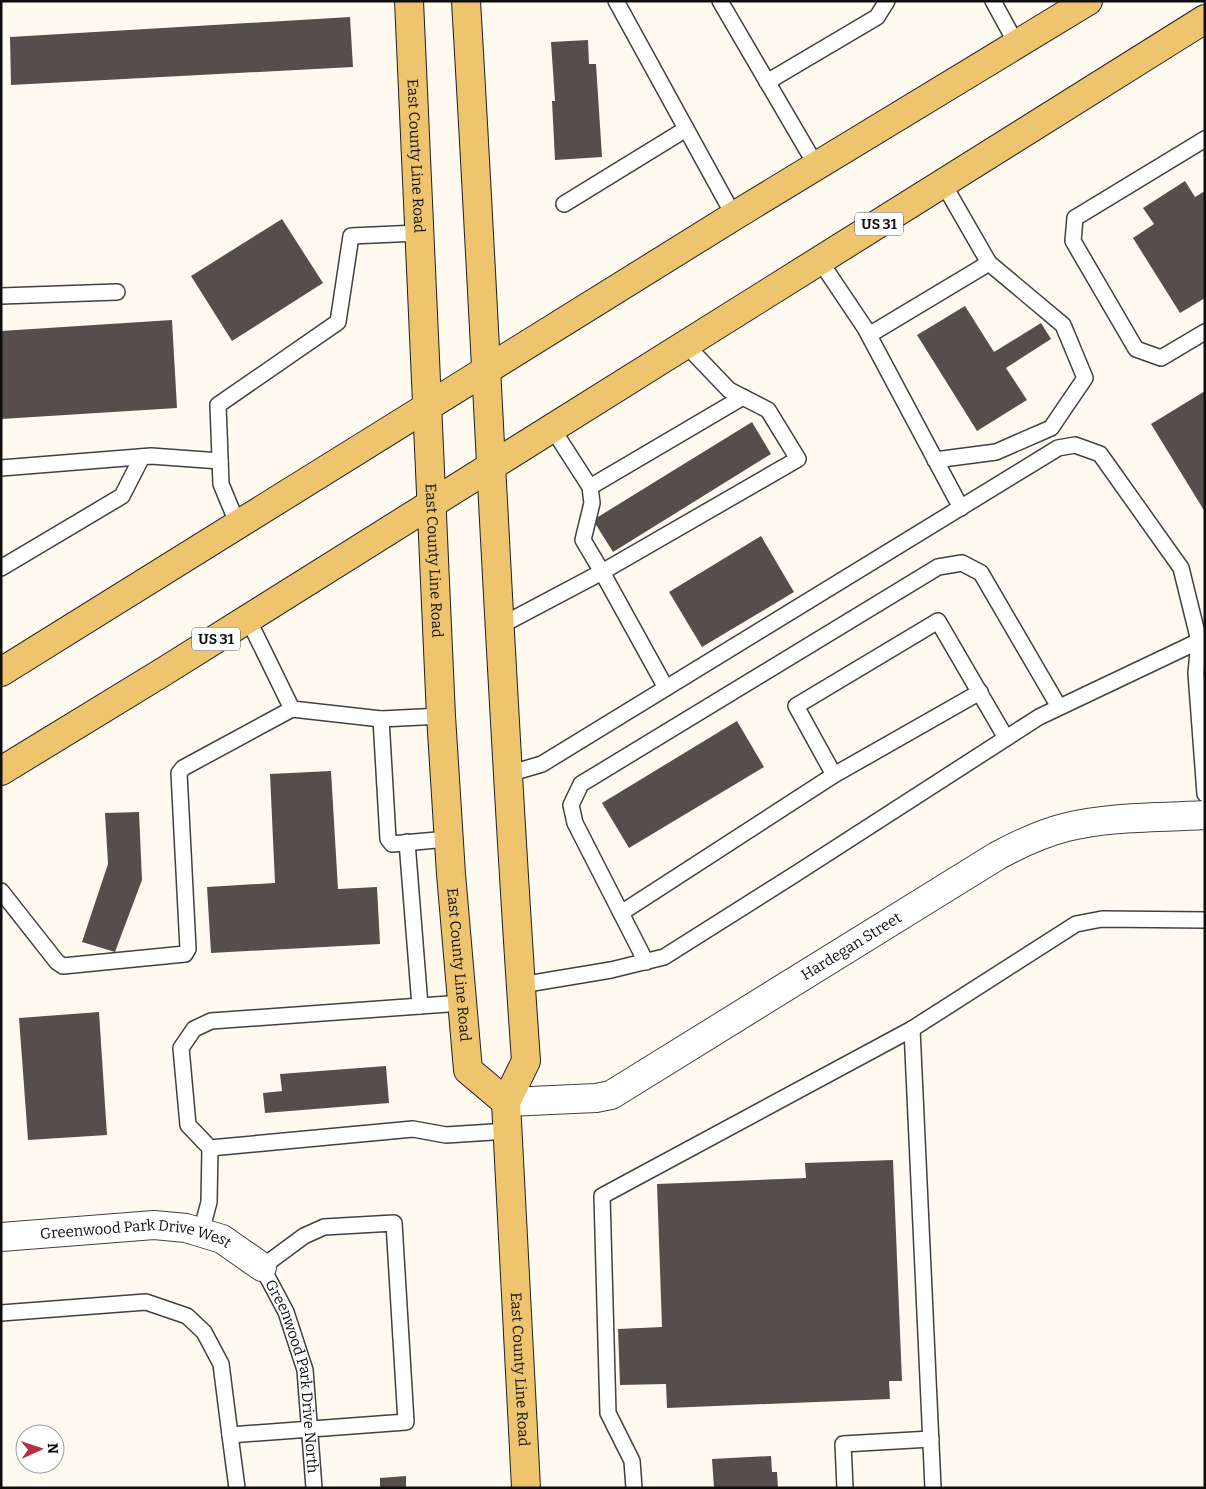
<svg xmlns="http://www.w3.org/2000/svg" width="1206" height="1489" font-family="Bitter,serif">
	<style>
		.building { fill: #564e4b }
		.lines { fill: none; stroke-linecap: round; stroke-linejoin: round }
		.lane-casing { stroke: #414141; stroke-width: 18 }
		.street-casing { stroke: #414141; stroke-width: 30 }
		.primary-casing { stroke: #1f1f1f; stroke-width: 30 }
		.lane { stroke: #fff; stroke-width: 15 }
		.street { stroke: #fff; stroke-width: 28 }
		.primary { stroke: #efc46f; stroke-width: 28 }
		.labels { text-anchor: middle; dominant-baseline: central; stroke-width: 5; stroke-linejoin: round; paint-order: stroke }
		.shield { fill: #fff; stroke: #565656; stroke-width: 1 }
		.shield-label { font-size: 14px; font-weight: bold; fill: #0e0e0e }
		.street-label { font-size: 15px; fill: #0e0e0e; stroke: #fff }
	</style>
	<rect width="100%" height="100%" fill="#fefaf0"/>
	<path class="building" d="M350,17L353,67L11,85L10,37Z
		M588,40L589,64H596L602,157L555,160L552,101H555L551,42Z
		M1185,181L1195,197L1205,191V298L1180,313L1133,238L1154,224L1143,208Z
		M282,219L323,283L232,341L191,276Z
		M965,306L994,352L1041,323L1051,339L1006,368L1027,400L977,431L917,335Z
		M172,320L177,408L1,419V331Z
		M1205,391V512L1151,424Z
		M752,422L771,454L613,552L593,520Z
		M761,536L794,592L702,647L669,592Z
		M737,721L764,767L629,848L602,803Z
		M331,771L338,889L377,887L380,944L211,953L207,887L275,883L270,774Z
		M139,812L142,880L115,952L82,942L108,864L105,813Z
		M99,1012L107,1135L28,1140L19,1018Z
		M386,1066L389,1103L265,1113L263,1093L282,1091L280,1074Z
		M893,1160L902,1381H889L890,1399L667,1408L666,1384L620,1385L618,1329L662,1327L657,1184L806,1178L805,1163Z
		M771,1456L772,1472H777L778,1488H714L712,1459Z
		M406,1476V1488H380V1478Z"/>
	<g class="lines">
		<defs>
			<g id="lane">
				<path d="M616,1L734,216"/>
				<path d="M720,1L817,167"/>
				<path d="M993,1L1017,45"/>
				<path d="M767,82L877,17L887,1"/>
				<path d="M1205,139L1075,218L1073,241L1136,349L1161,358L1205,332"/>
				<path d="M564,204L686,129"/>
				<path d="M820,261L865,328L961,508"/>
				<path d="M1,296L117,292"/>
				<path d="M869,335L989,263"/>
				<path d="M552,428L590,487L592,503L583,540L602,572L798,459L768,410L729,390L686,345"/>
				<path d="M935,460L996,452L1051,428L1085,378L1063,325L989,263L943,183"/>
				<path d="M1,468L151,456L220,461"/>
				<path d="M590,487L743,397"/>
				<path d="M238,525L221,484L218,405L338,322L351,236L418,233"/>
				<path d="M1,568L122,496L142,457"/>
				<path d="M248,619L292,709L381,719L441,716"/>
				<path d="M500,626L602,572L666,688"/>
				<path d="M381,719L388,839L392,844L448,839"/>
				<path d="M508,774L542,764L1058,448L1075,445L1100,454L1181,568L1199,641"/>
				<path d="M834,775L980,692"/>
				<path d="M407,842L420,1006"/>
				<path d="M1,891L57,962L63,966L185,954L188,949L179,773L183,768L292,709"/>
				<path d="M621,913L834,775L796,706L938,621L1006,738"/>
				<path d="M646,962L575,823L571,805L581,784L938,567L962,563L981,573L1059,707"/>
				<path d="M521,985L611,970L664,957L797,873L1039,717L1199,641L1196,673L1205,794"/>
				<path d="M462,1003L211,1021L194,1029L181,1048L188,1125L210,1148L413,1129L446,1135L508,1131"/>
				<path d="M912,1029L1076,924L1102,919L1205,920"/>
				<path d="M201,1232L209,1202L210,1148"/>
				<path d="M1,1313L146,1302L187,1316L204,1332L221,1364L230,1435"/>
				<path id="s1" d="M237,1488L230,1435L406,1422L394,1223L324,1227L304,1236L262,1267L286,1312L305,1370L314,1488"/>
				<path d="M634,1488L632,1461L608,1413L602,1196L912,1029L933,1488"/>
				<path d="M845,1488L843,1444L931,1439"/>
			</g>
			<g id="street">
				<path id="s2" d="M506,1102L596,1098L611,1095L997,856C1019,844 1043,833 1067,827C1112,816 1160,818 1205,815"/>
				<path id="s3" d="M1,1237L154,1225L186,1228L222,1239L262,1267"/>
			</g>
			<g id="primary">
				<path id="s4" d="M409,1L441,716L451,874L468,1070L506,1102"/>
				<path id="s5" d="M466,1C487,354 501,708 526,1061L506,1102L526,1488"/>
				<path d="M1,672L734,216L1088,1"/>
				<path d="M1,771L163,672L1205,19"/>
			</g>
		</defs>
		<use href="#lane" class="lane-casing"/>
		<use href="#street" class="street-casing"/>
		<use href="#primary" class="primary-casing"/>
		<use href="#lane" class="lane"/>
		<use href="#street" class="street"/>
		<use href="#primary" class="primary"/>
	</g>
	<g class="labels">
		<g class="shield">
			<rect x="855" y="212.5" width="48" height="23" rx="4"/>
			<rect x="192" y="627.5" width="48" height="23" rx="4"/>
		</g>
		<g class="shield-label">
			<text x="879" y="224">US 31</text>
			<text x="216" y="639">US 31</text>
		</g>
		<g class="street-label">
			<text stroke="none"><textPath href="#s4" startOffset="155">East County Line Road</textPath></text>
			<text stroke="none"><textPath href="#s4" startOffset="560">East County Line Road</textPath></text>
			<text stroke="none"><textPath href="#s2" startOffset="388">Hardegan Street</textPath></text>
			<text stroke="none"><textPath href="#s4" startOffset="965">East County Line Road</textPath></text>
			<text stroke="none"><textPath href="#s3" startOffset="136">Greenwood Park Drive West</textPath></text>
			<text stroke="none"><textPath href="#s5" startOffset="1375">East County Line Road</textPath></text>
			<text stroke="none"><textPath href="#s1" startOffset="689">Greenwood Park Drive North</textPath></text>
		</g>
	</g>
	<rect width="1206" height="1489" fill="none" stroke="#0e0e0e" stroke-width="5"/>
	<g transform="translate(40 1449) rotate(87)"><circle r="24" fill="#ffffff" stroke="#9f9f9f"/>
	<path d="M0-4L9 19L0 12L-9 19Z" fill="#b42f42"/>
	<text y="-8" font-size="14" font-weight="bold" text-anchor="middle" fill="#0e0e0e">N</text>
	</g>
</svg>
